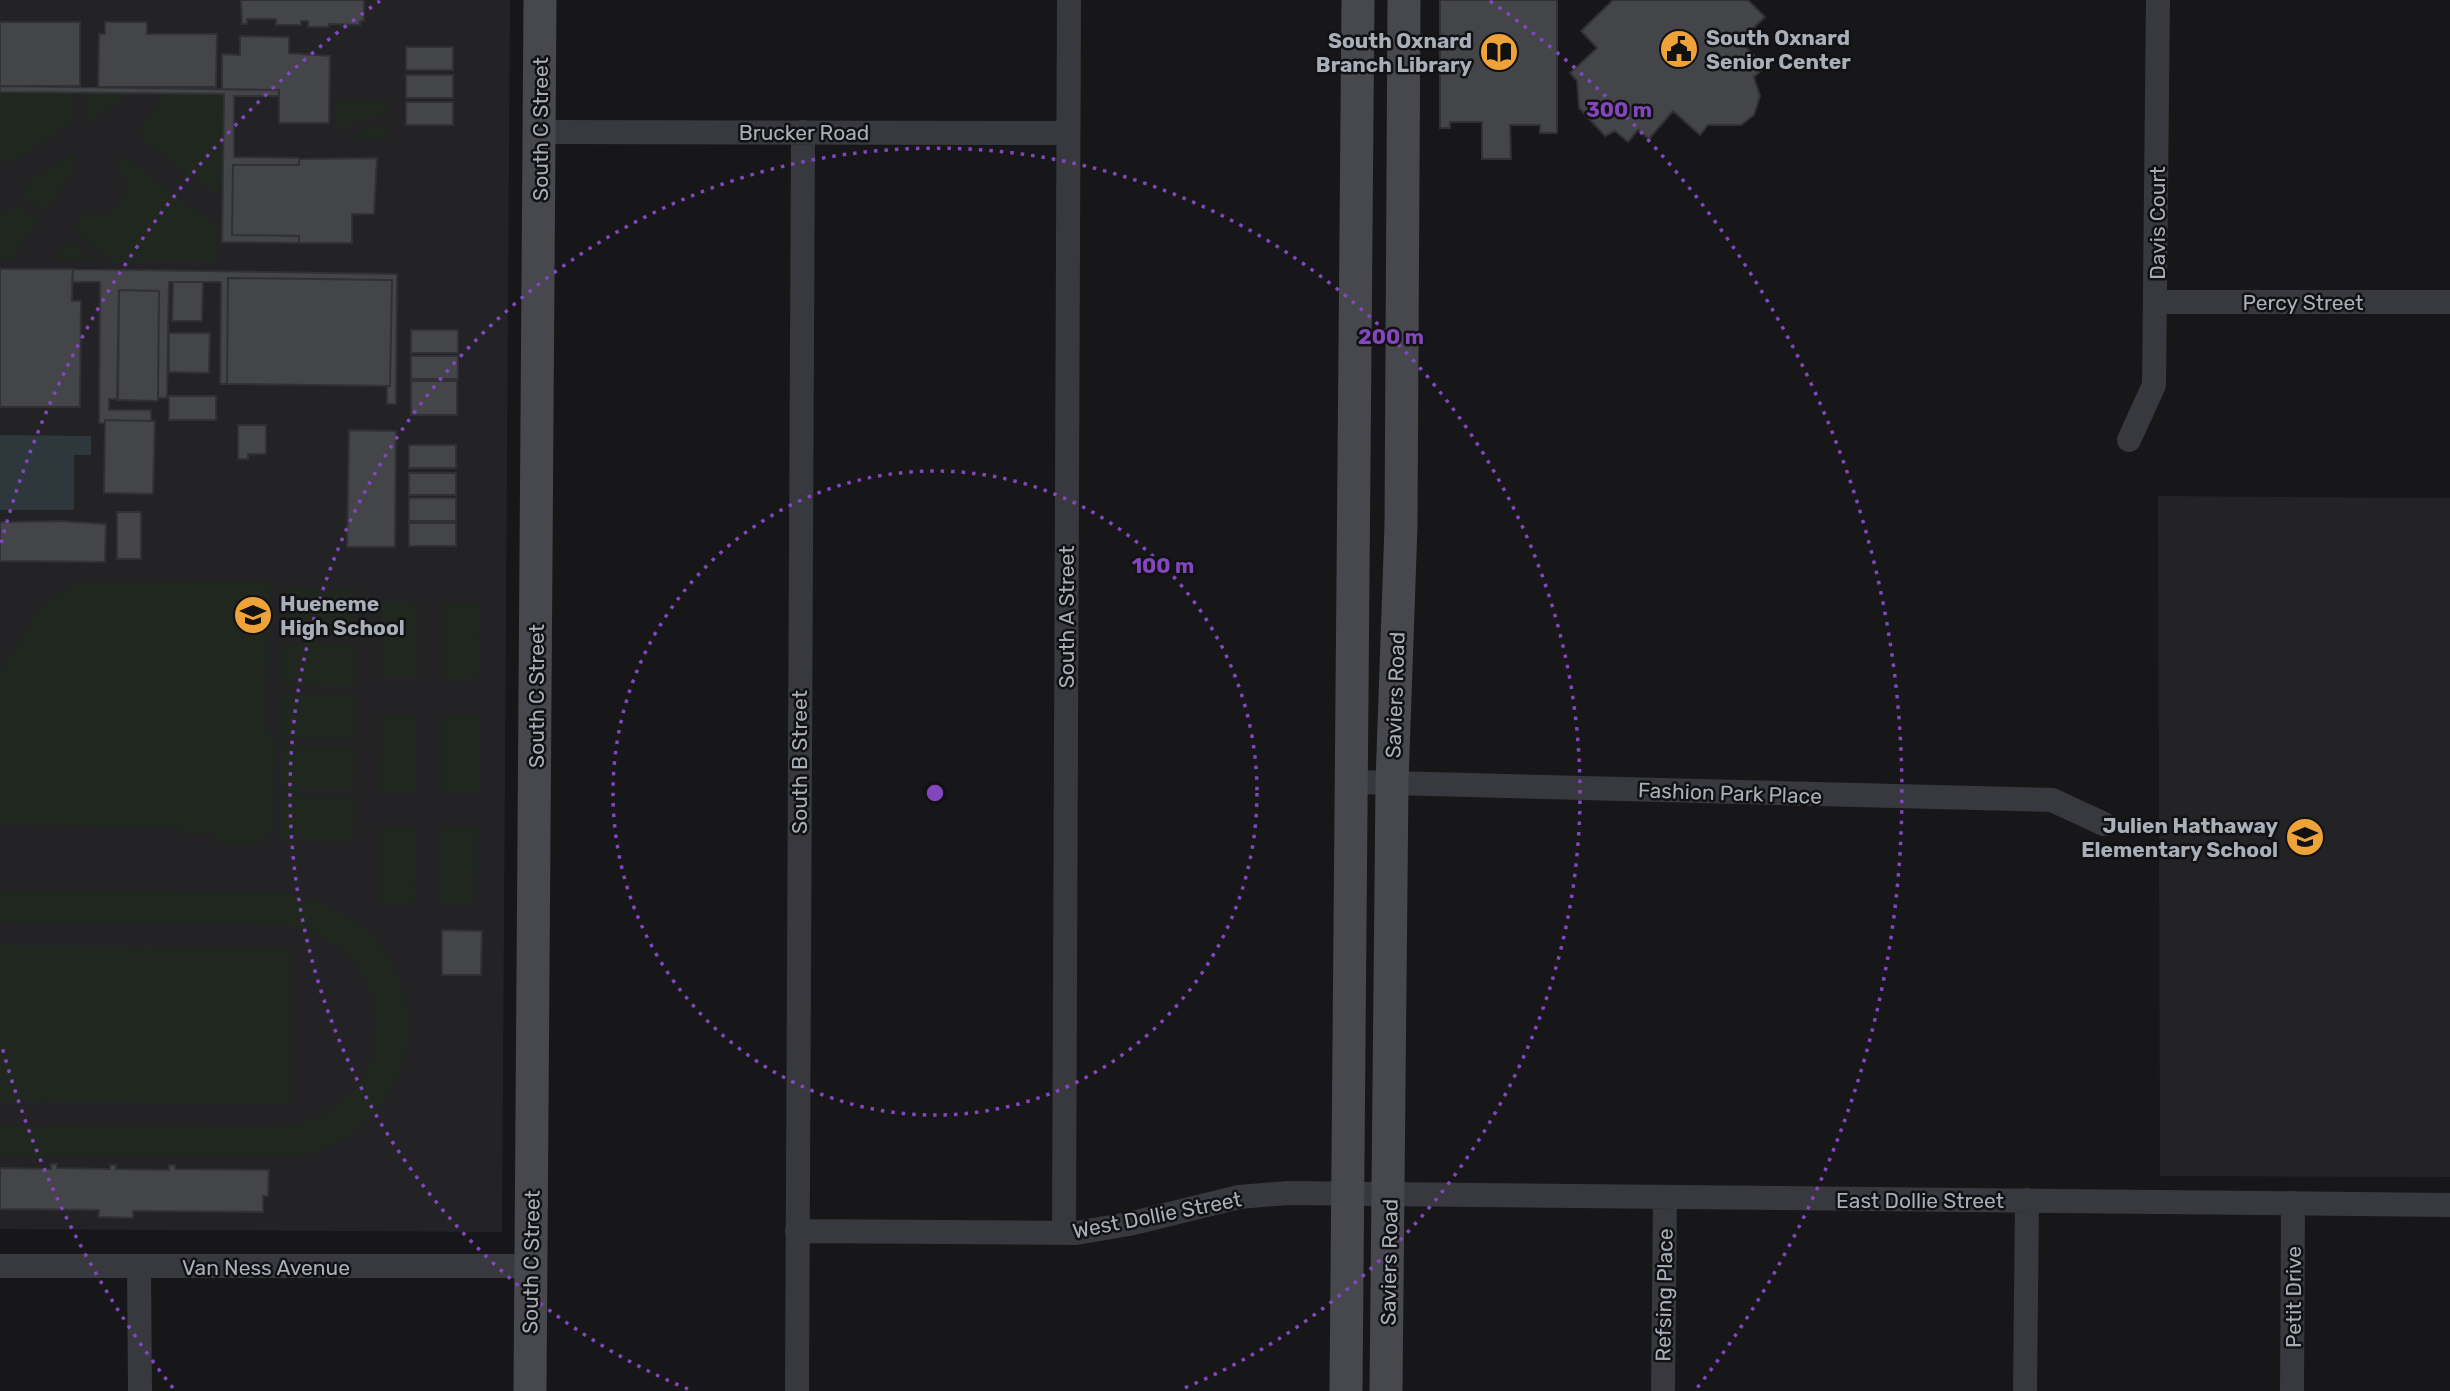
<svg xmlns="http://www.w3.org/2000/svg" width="2450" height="1391" font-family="Rubik,sans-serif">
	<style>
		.built { fill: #232326 }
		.green { fill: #1f271f }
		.water { fill: #2d373c }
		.building { fill: #434549; stroke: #313135; stroke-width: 2 }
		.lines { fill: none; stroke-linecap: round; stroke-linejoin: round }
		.street { stroke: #38393e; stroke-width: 24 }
		.secondary { stroke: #46484d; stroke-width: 33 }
		.ring { fill: none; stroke: #8446be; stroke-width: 3.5; stroke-dasharray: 3.5 7 }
		.labels { text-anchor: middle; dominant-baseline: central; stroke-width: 5; stroke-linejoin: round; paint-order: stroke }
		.poi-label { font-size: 21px; font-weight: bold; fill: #a9afb8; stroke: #121214; text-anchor: start }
		.street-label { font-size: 21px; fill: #a9afb8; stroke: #121214 }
		.centre { fill: #8446be; stroke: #121214; stroke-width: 3.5 }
		.ring-label { font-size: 21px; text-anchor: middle; font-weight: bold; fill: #8446be; stroke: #121214; stroke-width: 5; stroke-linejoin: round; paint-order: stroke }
	</style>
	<rect width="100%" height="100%" fill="#171719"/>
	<path class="built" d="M0,0H510L502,1232L0,1229Z
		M2158,496L2450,498V1177L2160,1176Z"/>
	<path class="green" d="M0,92L76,93L75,121L12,162L0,159Z
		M86,93H132L85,124Z
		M166,93L224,94L223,189L215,194L138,135Z
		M337,99L388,101V115L360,121L337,132Z
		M388,125L387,139L350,138L364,130Z
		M75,152V167L45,213L24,197L27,183Z
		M124,157L216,226V262H111L74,230L85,214L103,216L121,205L127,184L117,165Z
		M18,206L39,221L11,259H0V213Z
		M69,239L91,260H54Z
		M270,582L267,733L275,734L273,831L260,844H219L212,834H183L180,828L1,824L0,672L39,611L74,583Z
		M282,588L355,589L354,633L282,632Z
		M382,601L417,602V678H382Z
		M444,602L479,603L478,679H443Z
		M283,642L356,643L355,687L282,685Z
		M283,694L356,695L355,739L282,738Z
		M381,715H416L415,792L380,791Z
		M443,715H478V792H442Z
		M282,746L355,747L354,791L282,790Z
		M282,796L355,797L354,841L282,840Z
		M380,827H415L414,904H379Z
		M442,827H477L476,904H442Z
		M0,891L276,893C439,908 456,1117 298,1157H0V1126L274,1128C410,1118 411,937 276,924L0,922Z
		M0,945L292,947L291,1104L0,1102Z"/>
	<path class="water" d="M0,435L91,436V455H74V510H0Z"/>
	<path class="building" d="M241,0H364V21H360V25L329,24V27H308V21H301V25H276V19H247V24H242Z
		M1440,0H1557V133H1540V125H1510L1511,159H1482V122H1450V128H1440Z
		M1613,0H1748L1765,17L1740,41L1765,67L1754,77L1760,96L1754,115L1741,125H1708L1700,135L1673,111L1649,139L1638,130L1628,142L1615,131L1605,136L1579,108L1577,81L1570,73L1597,48L1581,31Z
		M0,22H80V86H0Z
		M105,22H147V34H217L216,87H98L99,34H105Z
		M240,36L289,37V53L330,56L329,123H279V90L222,89V54L240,55Z
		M406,47H453V70H406Z
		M406,75H453V98H406Z
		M0,86L279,90V96H234V157L299,158V165H233L232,235L299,236V243L222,242L224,94L0,92Z
		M406,102H453V125H406Z
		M377,158L374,214H352V243H299V236L232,235L233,165H299V159Z
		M0,269H73L72,301H81L80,407H0Z
		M73,269L397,274L396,404H387V386H390L392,280L228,278L227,384H220L221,282H169L167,398H158L159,291L119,290L118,399H109V410H151V421L105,420V424L99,423L100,282H72Z
		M228,278L392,280L390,386L227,384Z
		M173,282H203L202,321H172Z
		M119,290L159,291L158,401L117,400Z
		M411,330H458V353H411Z
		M169,333H210L209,373L169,372Z
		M411,356H458V379H411Z
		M411,381H457V415H411Z
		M169,396H216V420H169Z
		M105,420L155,421L153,494L104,493Z
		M238,425H266V454H248V459H238Z
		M349,430L396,431L395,547H347Z
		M409,445H456V468H409Z
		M409,473H456V495H409Z
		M409,498H456V521H409Z
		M117,512H141V559H117Z
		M60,521L106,524L105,562L0,561V522Z
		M409,523H456V546H409Z
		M442,930L482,931L481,975H442Z
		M51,1164H57V1168L110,1169V1165H116V1169L169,1170V1165H175V1169L269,1170L268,1196H263V1212L133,1211V1218L98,1217L99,1210L0,1209V1168L51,1169Z"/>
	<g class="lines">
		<path class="street" d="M540,132L1068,133
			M2157,302H2450
			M2129,440L2154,385L2158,0
			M1352,782L2052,800L2104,824
			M797,1231L1076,1233L1129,1224L1239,1197L1288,1193L2450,1205
			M1064,1233L1069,0
			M0,1266H531
			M139,1267L140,1391
			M797,1391L803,132
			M1663,1391L1665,1198
			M2025,1391L2027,1200
			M2292,1391L2293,1203"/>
		<path class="secondary" d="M530,1391L540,0
			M1346,1391L1358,0
			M1386,1391L1392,782L1401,526L1404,0"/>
	</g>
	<g class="ring">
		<circle cx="935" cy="793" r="322"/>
		<path d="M688 1389A645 645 0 1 1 1182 1389"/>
		<path d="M173 1388A967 967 0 0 1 1 1043M1 543A967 967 0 0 1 380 1M1490 1A967 967 0 0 1 1697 1388"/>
	</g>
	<defs>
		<symbol id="civic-disc" viewBox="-11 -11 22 22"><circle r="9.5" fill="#eea339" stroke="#121214"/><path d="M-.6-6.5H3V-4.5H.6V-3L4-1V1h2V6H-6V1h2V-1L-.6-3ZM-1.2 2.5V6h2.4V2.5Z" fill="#111"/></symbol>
		<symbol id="library-disc" viewBox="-11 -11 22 22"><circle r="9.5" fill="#eea339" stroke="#121214"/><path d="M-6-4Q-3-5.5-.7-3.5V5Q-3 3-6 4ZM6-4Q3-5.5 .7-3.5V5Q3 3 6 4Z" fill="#111"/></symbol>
		<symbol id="school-disc" viewBox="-11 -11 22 22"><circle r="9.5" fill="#eea339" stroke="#121214"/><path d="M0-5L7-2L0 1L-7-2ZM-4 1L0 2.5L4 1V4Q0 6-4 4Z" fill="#111"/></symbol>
	</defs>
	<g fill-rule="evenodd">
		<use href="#civic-disc" x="1657" y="27" width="44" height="44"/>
		<use href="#library-disc" x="1477" y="30" width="44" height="44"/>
		<use href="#school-disc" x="231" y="593" width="44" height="44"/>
		<use href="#school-disc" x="2283" y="815" width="44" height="44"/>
	</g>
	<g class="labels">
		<g class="poi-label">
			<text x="1706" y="37">South Oxnard<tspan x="1706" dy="24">Senior Center</tspan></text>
			<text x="1472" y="40" text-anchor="end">South Oxnard<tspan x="1472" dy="24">Branch Library</tspan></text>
			<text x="280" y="603">Hueneme<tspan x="280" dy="24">High School</tspan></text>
			<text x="2278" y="825" text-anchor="end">Julien Hathaway<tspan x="2278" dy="24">Elementary School</tspan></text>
		</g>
		<g class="street-label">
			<text transform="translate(540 129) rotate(-90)">South C Street</text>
			<text x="804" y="132">Brucker Road</text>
			<text transform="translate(2157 223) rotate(-90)">Davis Court</text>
			<text x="2303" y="302">Percy Street</text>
			<text transform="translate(1066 617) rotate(-90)">South A Street</text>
			<text transform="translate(1395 695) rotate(-88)">Saviers Road</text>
			<text transform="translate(536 696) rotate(-90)">South C Street</text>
			<text transform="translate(799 762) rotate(-90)">South B Street</text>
			<text transform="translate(1730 793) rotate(2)">Fashion Park Place</text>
			<text x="1920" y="1200">East Dollie Street</text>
			<text transform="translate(1157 1215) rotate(-11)">West Dollie Street</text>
			<text transform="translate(531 1262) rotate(-89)">South C Street</text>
			<text transform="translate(1389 1262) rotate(-89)">Saviers Road</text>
			<text x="266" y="1267">Van Ness Avenue</text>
			<text transform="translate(1664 1295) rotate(-89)">Refsing Place</text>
			<text transform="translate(2293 1297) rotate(-90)">Petit Drive</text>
		</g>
	</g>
	<circle cx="935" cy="793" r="10" class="centre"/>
	<g class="ring-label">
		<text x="1619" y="117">300 m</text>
		<text x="1391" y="344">200 m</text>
		<text x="1163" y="573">100 m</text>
	</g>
</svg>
